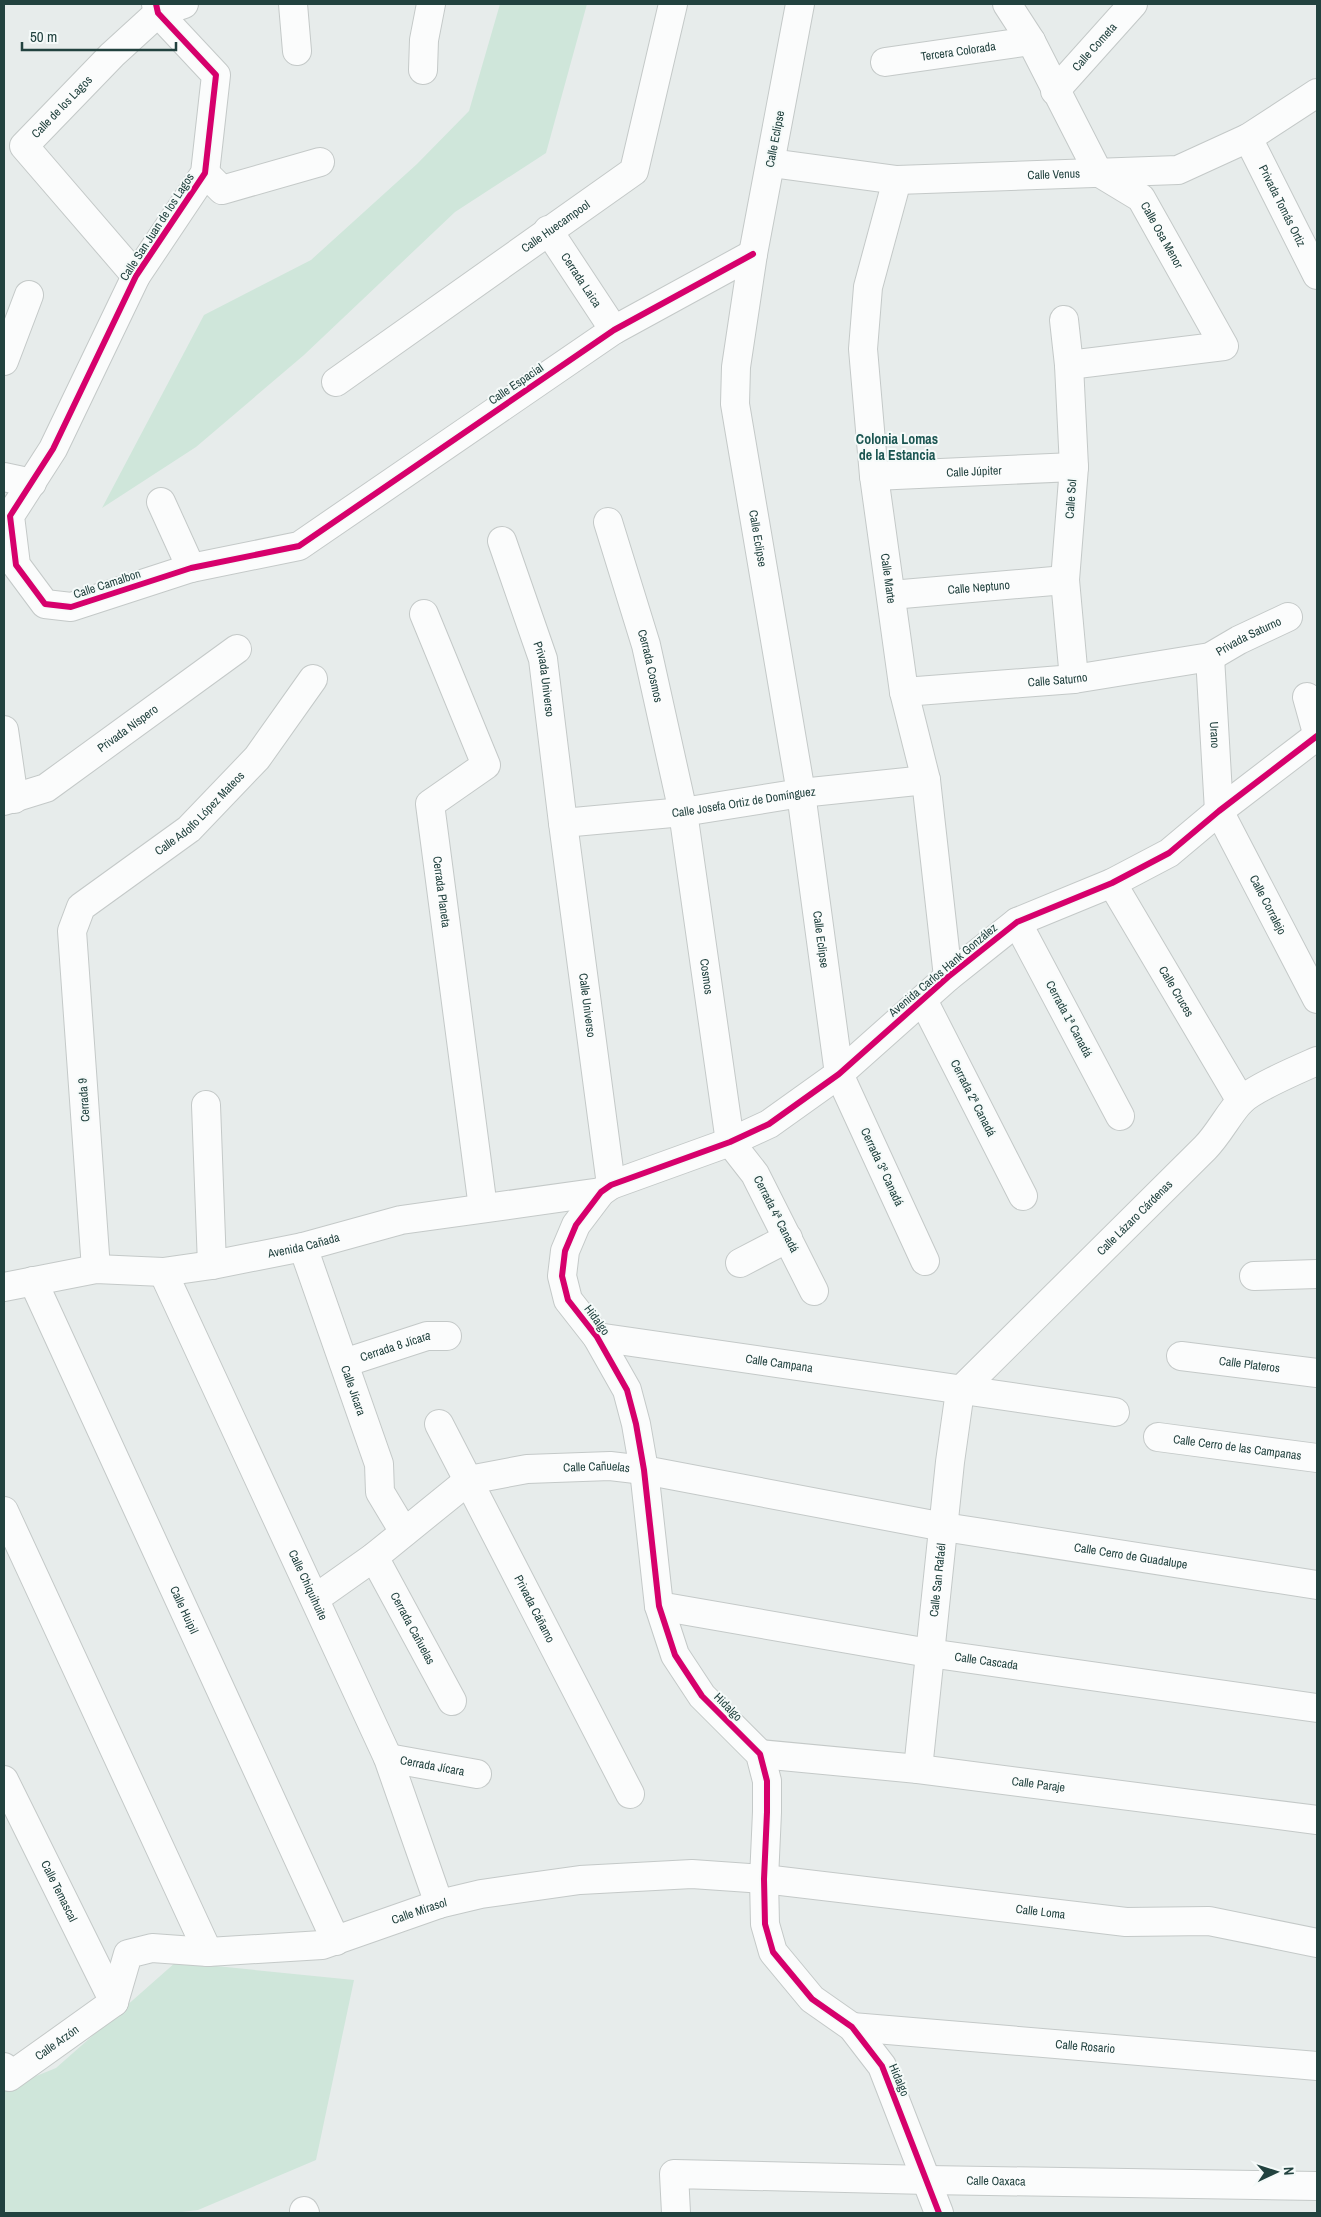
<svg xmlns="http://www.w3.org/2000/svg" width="1321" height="2217" font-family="'Archivo Narrow',sans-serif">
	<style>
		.green { fill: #cfe6da }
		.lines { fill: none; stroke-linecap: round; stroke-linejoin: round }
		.minor-casing { stroke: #c4c9c8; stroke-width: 30 }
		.minor { stroke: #fbfcfc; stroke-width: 28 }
		.cycleway-casing { stroke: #f5faf9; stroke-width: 9 }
		.cycleway { stroke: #d6006c; stroke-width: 6 }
		.labels { text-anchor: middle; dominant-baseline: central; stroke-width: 4; stroke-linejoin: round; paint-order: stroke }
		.street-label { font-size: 12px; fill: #22423f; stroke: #f5faf9 }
		.neighbourhood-label { font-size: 14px; font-weight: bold; fill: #1c5652; stroke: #f5faf9 }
	</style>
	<rect width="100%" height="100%" fill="#e7eceb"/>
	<path class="green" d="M500,4H587L546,153L455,212L304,355L196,447L102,508L204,315L311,260L417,164L469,111Z
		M176,1962L354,1980L316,2160L198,2210L174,2213H4V2089L56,2068Z"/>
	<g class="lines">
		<defs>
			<g id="minor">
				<path d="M156,4L158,13L216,75L205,173L136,276L53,449L10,516L16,565L45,604L71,607L191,568L299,546L614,330L753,254"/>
				<path d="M293,4L297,51"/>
				<path id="s1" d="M800,4L753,254L736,367L735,404L801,793L839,1074L925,1261"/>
				<path id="s2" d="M1007,4L1031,41L1098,172L1141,198L1224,346L1069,365"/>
				<path id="s3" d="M885,62L1031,41"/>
				<path d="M423,70L424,40L431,4"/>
				<path id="s4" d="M1055,91L1133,4"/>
				<path id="s5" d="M1248,138L1317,275"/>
				<path id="s6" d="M771,163L897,180L1178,170L1248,138L1317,93"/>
				<path d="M205,173L222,190L320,162"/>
				<path id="s7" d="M897,180L868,287L863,349L874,476L904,692L926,780L948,977"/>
				<path id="s8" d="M548,230L614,330"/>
				<path id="s9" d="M136,276L24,146L112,55L158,13L184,4"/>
				<path d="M1064,320L1069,365L1074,467L1065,580L1074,679"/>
				<path d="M4,361L29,295"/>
				<path id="s10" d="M336,382L634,171L673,4"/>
				<path id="s11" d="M874,476L1074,467"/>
				<path d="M4,477L32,483"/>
				<path d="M161,502L191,568"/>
				<path id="s12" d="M608,522L646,645L683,812L730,1142L755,1174L814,1291"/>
				<path id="s13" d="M502,541L543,659L563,823L611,1185"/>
				<path id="s14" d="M891,595L1065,580"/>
				<path id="s15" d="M424,614L486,765L430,804L483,1208"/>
				<path id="s16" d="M1210,657L1219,811L1317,999"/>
				<path id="s17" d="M904,692L1074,679L1210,657L1239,640L1288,617"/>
				<path d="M1307,697L1317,733"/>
				<path d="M4,730L14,799"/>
				<path id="s18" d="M4,801L46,788L237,649"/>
				<path id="s19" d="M563,823L683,812L801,793L926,780"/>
				<path id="s20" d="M1112,883L1241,1101"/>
				<path d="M1017,922L1120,1116"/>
				<path d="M923,1000L1023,1196"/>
				<path d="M206,1105L212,1265"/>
				<path id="s21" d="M303,1247L379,1464L380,1492L404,1532"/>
				<path d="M740,1263L788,1238"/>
				<path id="s22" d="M96,1269L72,931L81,907L189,829L257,758L313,679"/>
				<path id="s23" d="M163,1272L388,1758L439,1904"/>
				<path d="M1254,1276L1317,1274"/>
				<path id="s24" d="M33,1281L336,1941"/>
				<path id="s25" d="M4,1287L96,1269L163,1272L212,1265L303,1247L401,1220L601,1192"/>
				<path id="s26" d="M597,1337L1115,1412"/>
				<path id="s27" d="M1181,1356L1317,1373"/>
				<path id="s28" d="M344,1363L427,1336H447"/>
				<path id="s29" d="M960,1391L1205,1148C1219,1134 1229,1113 1241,1101C1254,1088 1299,1069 1317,1061"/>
				<path id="s30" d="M439,1424L630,1794"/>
				<path id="s31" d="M1158,1437L1317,1458"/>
				<path d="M4,1511L208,1952"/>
				<path id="s32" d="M374,1557L452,1701"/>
				<path id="s33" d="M316,1598L374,1557L469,1480L527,1469L610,1466L644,1470L944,1527L1317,1585"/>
				<path id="s34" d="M659,1606L929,1653L1317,1708"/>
				<path id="s35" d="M760,1754L918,1769L1317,1820"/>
				<path id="s36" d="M388,1758L477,1774"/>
				<path id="s37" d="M918,1769L950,1462L960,1391"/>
				<path id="s38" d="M4,1780L114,2002"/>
				<path id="s39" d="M114,2002L128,1954L152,1948L208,1952L322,1945L439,1904L481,1894L580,1880L692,1874L764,1879L1126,1922L1209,1921L1317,1943"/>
				<path id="s40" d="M852,2027L1317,2066"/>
				<path id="s41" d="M4,2067L9,2077L114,2002"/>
				<path d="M304,2211L305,2213"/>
				<path id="s42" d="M676,2213L674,2174L928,2180L1317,2186"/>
				<path d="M939,2213L882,2066L852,2027L812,1999L773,1952L765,1924L764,1879L767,1812V1781L760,1754L702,1696L675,1655L659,1606L644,1470L636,1424L627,1390L597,1337L568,1300L562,1276L565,1251L576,1225L601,1192L611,1185L730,1142L769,1124L839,1074L948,977L1017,922L1112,883L1169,853L1219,811L1317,736"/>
			</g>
		</defs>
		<use href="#minor" class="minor-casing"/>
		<use href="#minor" class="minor"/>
		<defs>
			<path id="cycleway" d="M156,4L158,13L216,75L205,173L136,276L53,449L10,516L16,565L45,604L71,607L191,568L299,546L614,330L753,254
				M939,2213L882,2066L852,2027L812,1999L773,1952L765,1924L764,1879L767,1812V1781L760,1754L702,1696L675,1655L659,1606L644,1470L636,1424L627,1390L597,1337L568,1300L562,1276L565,1251L576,1225L601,1192L611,1185L730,1142L769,1124L839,1074L948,977L1017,922L1112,883L1169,853L1219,811L1317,736"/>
		</defs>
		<use href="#cycleway" class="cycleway-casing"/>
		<use href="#cycleway" class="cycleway"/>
	</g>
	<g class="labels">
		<g class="street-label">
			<text stroke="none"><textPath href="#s4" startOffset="59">Calle Cometa</textPath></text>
			<text stroke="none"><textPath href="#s3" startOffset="74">Tercera Colorada</textPath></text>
			<text stroke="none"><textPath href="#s9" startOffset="226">Calle de los Lagos</textPath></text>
			<text transform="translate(775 139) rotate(-79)">Calle Eclipse</text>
			<text stroke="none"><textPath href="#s6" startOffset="284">Calle Venus</textPath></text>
			<text stroke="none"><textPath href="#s5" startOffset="76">Privada Tomás Ortiz</textPath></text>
			<text stroke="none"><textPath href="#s10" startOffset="269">Calle Huecampool</textPath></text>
			<text transform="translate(157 227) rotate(-57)">Calle San Juan de los Lagos</text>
			<text stroke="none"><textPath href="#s2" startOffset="284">Calle Osa Menor</textPath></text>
			<text stroke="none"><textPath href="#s8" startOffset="60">Cerrada Laica</textPath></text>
			<text transform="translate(516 384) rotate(-34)">Calle Espacial</text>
			<text stroke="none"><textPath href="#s11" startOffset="100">Calle Júpiter</textPath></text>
			<text transform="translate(1071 499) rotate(-86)">Calle Sol</text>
			<text stroke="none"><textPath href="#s1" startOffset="542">Calle Eclipse</textPath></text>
			<text stroke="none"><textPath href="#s7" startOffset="404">Calle Marte</textPath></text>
			<text transform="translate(107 584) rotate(-18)">Calle Camalbon</text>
			<text stroke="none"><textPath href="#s14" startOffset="88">Calle Neptuno</textPath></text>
			<text stroke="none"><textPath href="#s17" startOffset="352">Privada Saturno</textPath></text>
			<text stroke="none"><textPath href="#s12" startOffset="150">Cerrada Cosmos</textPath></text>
			<text stroke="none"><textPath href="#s17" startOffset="154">Calle Saturno</textPath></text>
			<text stroke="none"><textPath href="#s13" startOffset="145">Privada Universo</textPath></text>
			<text stroke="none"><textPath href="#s18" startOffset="145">Privada Níspero</textPath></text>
			<text stroke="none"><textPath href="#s16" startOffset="78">Urano</textPath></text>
			<text stroke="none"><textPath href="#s19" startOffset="182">Calle Josefa Ortiz de Domínguez</textPath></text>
			<text stroke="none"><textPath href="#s22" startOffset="516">Calle Adolfo López Mateos</textPath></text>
			<text stroke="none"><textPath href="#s15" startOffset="320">Cerrada Planeta</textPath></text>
			<text stroke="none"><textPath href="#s16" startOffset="260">Calle Corralejo</textPath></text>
			<text stroke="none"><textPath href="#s1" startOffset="948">Calle Eclipse</textPath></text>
			<text transform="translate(943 970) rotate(-40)">Avenida Carlos Hank González</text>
			<text stroke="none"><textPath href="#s12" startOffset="466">Cosmos</textPath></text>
			<text stroke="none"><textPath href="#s20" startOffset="126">Calle Cruces</textPath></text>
			<text stroke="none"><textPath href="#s13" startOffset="474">Calle Universo</textPath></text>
			<text transform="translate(1069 1019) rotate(62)">Cerrada 1ª Canadá</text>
			<text transform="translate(973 1098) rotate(63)">Cerrada 2ª Canadá</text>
			<text transform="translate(84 1100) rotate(-94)">Cerrada 9</text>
			<text transform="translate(882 1167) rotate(65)">Cerrada 3ª Canadá</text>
			<text transform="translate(776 1214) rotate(63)">Cerrada 4ª Canadá</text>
			<text stroke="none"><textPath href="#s29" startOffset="246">Calle Lázaro Cárdenas</textPath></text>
			<text stroke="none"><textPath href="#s25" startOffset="304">Avenida Cañada</textPath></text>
			<text transform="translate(597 1320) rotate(54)">Hidalgo</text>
			<text stroke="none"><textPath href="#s28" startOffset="54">Cerrada 8 Jícara</textPath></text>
			<text stroke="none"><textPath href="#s26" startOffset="184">Calle Campana</textPath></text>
			<text stroke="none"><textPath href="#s27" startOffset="69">Calle Plateros</textPath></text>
			<text stroke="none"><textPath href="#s21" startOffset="152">Calle Jícara</textPath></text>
			<text stroke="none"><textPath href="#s31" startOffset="80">Calle Cerro de las Campanas</textPath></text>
			<text stroke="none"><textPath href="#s33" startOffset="322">Calle Cañuelas</textPath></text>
			<text stroke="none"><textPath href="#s33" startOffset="864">Calle Cerro de Guadalupe</textPath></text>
			<text stroke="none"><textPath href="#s37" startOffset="190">Calle San Rafaél</textPath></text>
			<text stroke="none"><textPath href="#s23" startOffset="345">Calle Chiquihuite</textPath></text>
			<text stroke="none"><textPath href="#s30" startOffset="208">Privada Cáñamo</textPath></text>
			<text stroke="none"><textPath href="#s24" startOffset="362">Calle Huipil</textPath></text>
			<text stroke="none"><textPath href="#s32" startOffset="81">Cerrada Cañuelas</textPath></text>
			<text stroke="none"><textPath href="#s34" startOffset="332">Calle Cascada</textPath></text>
			<text transform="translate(728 1707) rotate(45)">Hidalgo</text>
			<text stroke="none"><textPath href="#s36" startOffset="45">Cerrada Jícara</textPath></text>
			<text stroke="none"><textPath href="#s35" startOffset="280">Calle Paraje</textPath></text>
			<text stroke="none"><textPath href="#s38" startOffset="124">Calle Temascal</textPath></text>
			<text stroke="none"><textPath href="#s39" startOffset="348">Calle Mirasol</textPath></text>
			<text stroke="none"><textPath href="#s39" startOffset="975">Calle Loma</textPath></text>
			<text stroke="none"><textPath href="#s41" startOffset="70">Calle Arzón</textPath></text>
			<text stroke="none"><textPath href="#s40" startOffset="234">Calle Rosario</textPath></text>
			<text transform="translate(899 2080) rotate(67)">Hidalgo</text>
			<text stroke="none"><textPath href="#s42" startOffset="361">Calle Oaxaca</textPath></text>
		</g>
		<g class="neighbourhood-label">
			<text x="897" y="439">Colonia Lomas<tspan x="897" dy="16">de la Estancia</tspan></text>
		</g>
	</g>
	<rect width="1321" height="2217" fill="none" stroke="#22423f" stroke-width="10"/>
	<g transform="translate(1276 2172) rotate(86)" stroke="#f5faf9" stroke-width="4" paint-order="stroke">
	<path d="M0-4L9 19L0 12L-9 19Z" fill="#22423f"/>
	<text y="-8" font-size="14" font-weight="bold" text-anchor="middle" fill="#22423f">N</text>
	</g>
	<path d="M22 42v8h154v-8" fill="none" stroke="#22423f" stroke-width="2.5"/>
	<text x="30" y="42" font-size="15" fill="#22423f" stroke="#f5faf9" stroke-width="4" paint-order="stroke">50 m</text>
</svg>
